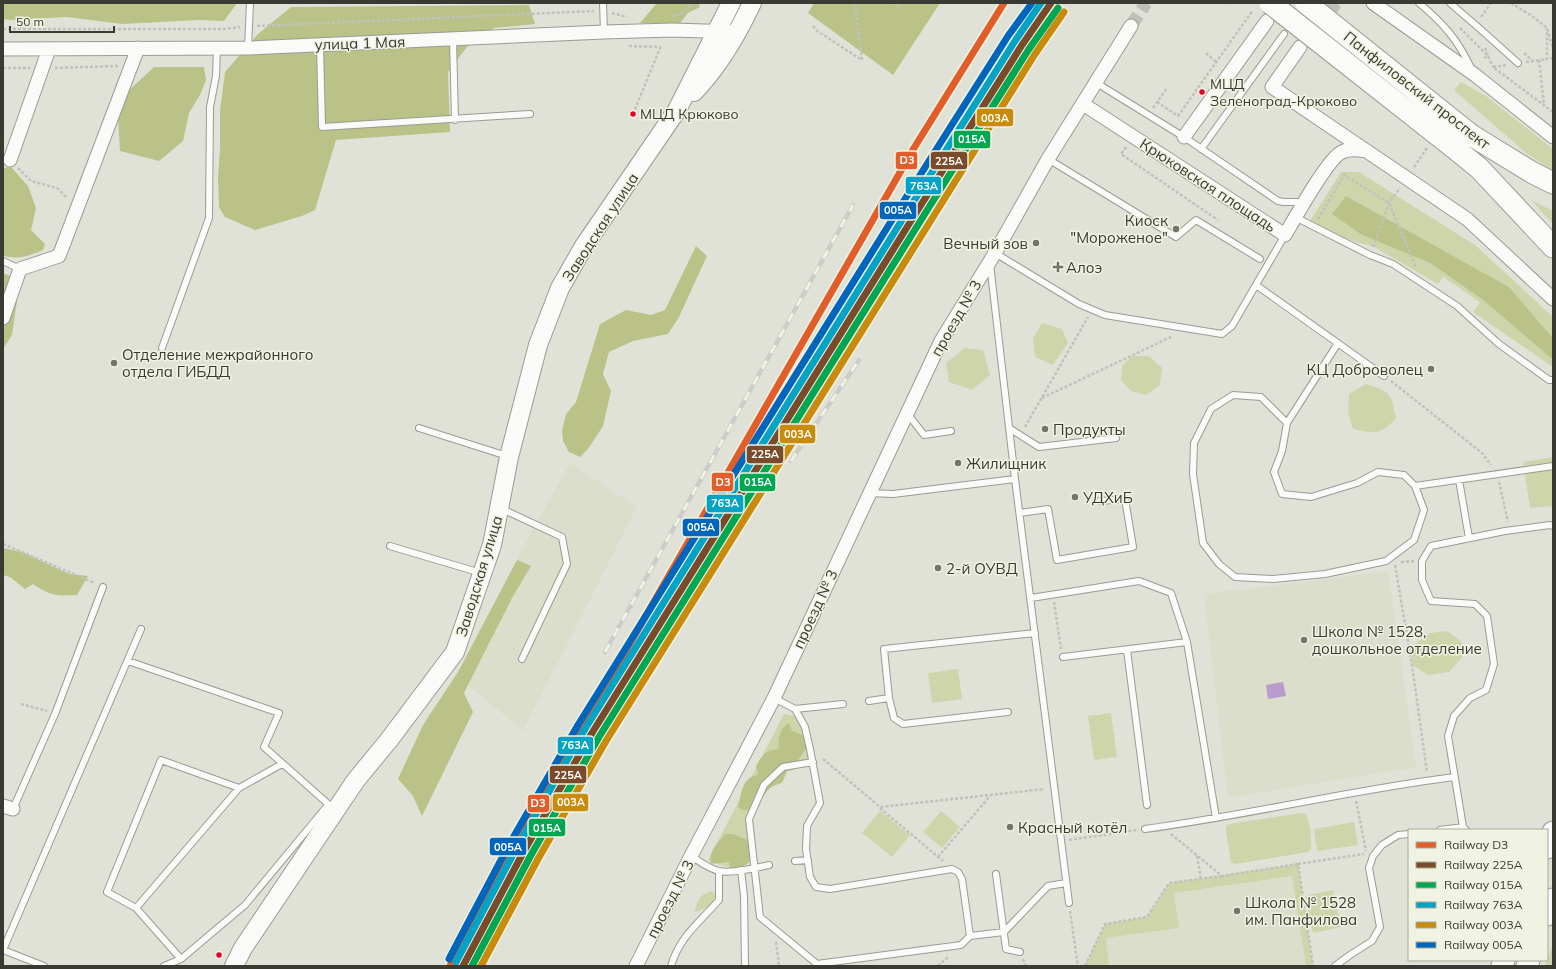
<svg xmlns="http://www.w3.org/2000/svg" width="1556" height="969" font-family="Mulish,sans-serif">
	<style>
		.built { fill: #dbdecb }
		.green { fill: #cfd5aa }
		.forest { fill: #bbc288 }
		.water { fill: #bb9bce }
		.lines { fill: none; stroke-linecap: round; stroke-linejoin: round }
		.minor-tunnel { stroke: #bfc0b7; stroke-width: 13; stroke-dasharray: 13 6; stroke-linecap: butt }
		.service-casing { stroke: #9a9b93; stroke-width: 8 }
		.minor-casing { stroke: #9a9b93; stroke-width: 15 }
		.secondary-casing { stroke: #9a9b93; stroke-width: 20 }
		.primary-casing { stroke: #9a9b93; stroke-width: 23 }
		.path { stroke: #c1c2be; stroke-width: 2.5; stroke-dasharray: 3 2; stroke-linecap: butt }
		.service { stroke: #fafbf9; stroke-width: 6 }
		.minor { stroke: #fafbf9; stroke-width: 13 }
		.secondary { stroke: #fafbf9; stroke-width: 18 }
		.primary { stroke: #fafbf9; stroke-width: 21 }
		.rail-casing { stroke: #cccdca; stroke-width: 4.5 }
		.rail { stroke: #f0f3e1; stroke-width: 3; stroke-dasharray: 9; stroke-linecap: butt }
		.primary-bridge-casing { stroke: #9a9b93; stroke-width: 23; stroke-linecap: butt }
		.primary-bridge { stroke: #fafbf9; stroke-width: 21 }
		.rail-1-casing { stroke: #f0f3e1; stroke-width: 10 }
		.rail-2-casing { stroke: #f0f3e1; stroke-width: 10 }
		.rail-3-casing { stroke: #f0f3e1; stroke-width: 10 }
		.rail-4-casing { stroke: #f0f3e1; stroke-width: 10 }
		.rail-5-casing { stroke: #f0f3e1; stroke-width: 10 }
		.rail-6-casing { stroke: #f0f3e1; stroke-width: 10 }
		.rail-1 { stroke: #e15d29; stroke-width: 7 }
		.rail-2 { stroke: #7a4b2a; stroke-width: 7 }
		.rail-3 { stroke: #00a651; stroke-width: 7 }
		.rail-4 { stroke: #03a3c6; stroke-width: 7 }
		.rail-5 { stroke: #c88b0d; stroke-width: 7 }
		.rail-6 { stroke: #0065bd; stroke-width: 7 }
		.bus-dot { fill: #e4002b; stroke: #f0f3e1; stroke-width: 1.5 }
		.poi-dot { fill: #73756d; stroke: #f0f3e1; stroke-width: 1.5 }
		.labels { text-anchor: middle; dominant-baseline: central; stroke-width: 3; stroke-linejoin: round; paint-order: stroke }
		.bus-label { font-size: 14px; fill: #393a33; stroke: #f0f3e1; text-anchor: start }
		.street-label { font-size: 15px; fill: #393a33; stroke: #f0f3e1 }
		.poi-label { font-size: 15px; fill: #393a33; stroke: #f0f3e1; text-anchor: start }
		.line-badge { stroke: #f0f3e1; stroke-width: 1.5 }
		.badge-label { font-size: 11px; text-anchor: middle; font-weight: bold; fill: #fff }
	</style>
	<rect width="100%" height="100%" fill="#e0e2d8"/>
	<path class="built" d="M570,463L637,507L523,731L462,680L520,553Z
		M1388,571L1416,767L1228,798L1204,594Z
		M1292,876L1306,966H1109L1106,938L1179,928L1174,893Z"/>
	<path class="green" d="M1461,82L1486,96L1553,149V171L1526,153L1454,90Z
		M1341,172H1359L1475,245L1553,317V338L1509,287L1346,196L1333,214L1362,235L1430,263L1483,300L1553,360V367L1473,312L1480,302L1443,277L1438,284L1374,247L1306,227Z
		M1531,200L1553,211V224Z
		M1042,323L1062,329L1068,343L1053,365L1035,357L1033,338Z
		M965,348L983,350L990,375L972,390L949,382L946,363Z
		M1132,356H1149L1162,368L1160,385L1146,395L1131,391L1121,380L1122,366Z
		M1366,384C1391,392 1391,393 1396,418C1381,435 1374,434 1353,429L1348,413L1349,394Z
		M1553,457V506L1530,508L1523,462Z
		M1447,631L1461,641L1464,655L1449,672L1428,675L1412,665L1413,645L1430,633Z
		M958,669L962,699L932,703L928,673Z
		M1111,713L1117,757L1094,760L1088,716Z
		M784,714L800,717L813,762L783,767L764,785L749,819L754,862L726,867L708,860Z
		M880,811L910,835L892,857L862,833Z
		M941,811L960,827L942,848L923,832Z
		M1302,813L1306,814C1310,824 1312,838 1311,849L1308,852L1235,864L1231,862L1226,832V826L1229,824Z
		M1354,822L1358,845L1317,851L1314,829Z
		M1298,864L1313,966H1306L1292,876L1174,893L1179,928L1106,938L1109,966H1085L1105,924L1147,917L1169,883Z
		M1333,890L1341,927L1313,933L1305,896Z
		M712,891L716,895C714,905 704,910 695,912C696,900 701,894 712,891Z
		M1553,944V966H1545Z"/>
	<path class="forest" d="M3,3H237L224,21L199,20L122,24L67,17L11,20L3,19Z
		M657,3H698L700,7L688,13L680,23H640Z
		M814,3H940L893,75L808,13Z
		M529,5L535,24L494,28L470,43L448,72L450,132L336,140L315,210L302,216L255,230L225,217L219,207L218,178L220,148V111L225,72L258,34L291,7Z
		M154,67H204L206,80L200,95L189,113L183,141L159,161L120,151L118,118L124,95Z
		M11,167L28,186L36,208L31,230L45,244L43,250C31,255 16,261 3,255V168Z
		M1346,196L1509,287L1553,338V360L1483,300L1430,263L1362,235L1332,214Z
		M696,246L707,256L679,317L668,334L633,341L609,352L603,374L611,391L603,426L588,449L580,457L569,452L563,441L562,430L566,414L576,402L600,324L626,310L651,315L665,310Z
		M3,273L13,277L18,294L12,335L3,349Z
		M3,548L22,552L69,574L88,576L77,595C56,596 51,596 33,584L25,589L10,577L3,575Z
		M517,560L531,566L512,598L464,693L473,712L422,816L413,796L398,779L423,725L458,672Z
		M789,723L792,731L803,735L809,744L802,754L793,770L787,771L782,783C768,786 763,795 758,808C751,810 745,813 738,807C742,793 741,778 758,775L756,766C763,754 765,751 779,749C777,739 780,728 789,723Z
		M725,834H733L747,840L752,858L746,865L730,871L729,862L711,864C708,851 718,843 725,834Z"/>
	<path class="water" d="M1283,682L1286,696L1268,699L1266,685Z"/>
	<g class="lines">
		<path class="minor-tunnel" d="M1131,26L1146,3
			M1306,41L1336,3"/>
		<defs>
			<path id="service" d="M603,3L604,32
				M1419,3C1444,24 1458,40 1472,70
				M1450,3L1479,28L1518,63
				M453,39L455,120
				M320,45L322,127L530,114
				M248,48L250,3
				M1095,82L1184,137L1278,201L1284,202H1303
				M1201,149L1284,34
				M1048,159L1176,237L1196,220L1260,259
				M1295,217L1370,255L1393,264L1457,306L1499,344L1549,380H1553
				M995,253L1079,304L1105,315L1222,334L1232,326L1285,235
				M3,261L20,269
				M990,264L1015,479L1069,903
				M1256,285L1384,376
				M162,348L209,218L210,107L216,76L217,47
				M1233,395L1261,397L1287,423L1282,451L1274,472L1282,494L1311,497L1357,483L1378,472L1404,475L1415,486L1424,510L1414,540L1386,561L1325,574L1273,579L1235,577L1219,564L1203,543L1193,474L1194,443L1211,409Z
				M907,413L924,435L951,431
				M1287,423L1338,343
				M419,428L507,456
				M1009,428L1039,447L1116,438
				M1459,480L1469,538
				M1415,486L1553,466
				M869,493L893,494L1015,479
				M500,508L562,537L567,564L522,659
				M1020,513L1048,509L1057,560L1133,547L1125,499L1100,501
				M390,546L481,573
				M1031,598L1139,581L1171,593L1187,642
				M1127,650L1147,805
				M1063,657L1187,642L1216,818
				M128,661L279,713L264,747L335,810
				M774,698L795,709L805,727L810,749L820,803L807,826L806,849L810,877L816,887L830,889L952,869L958,872L962,879L970,936
				M869,701L889,698
				M795,709L843,704
				M1008,712L903,724L894,718L889,698L884,649L1035,633
				M813,762L783,767L764,785L749,819L760,917L817,964L961,945L970,936L1004,932L1048,886L1066,883
				M13,809L55,714L103,587
				M1145,829C1249,815 1351,790 1454,777
				M1440,830L1463,827
				M1466,830L1463,827L1448,736L1454,716L1470,698L1486,690L1494,664L1487,616L1475,604L1431,601L1422,580V561L1431,546L1505,531L1550,525L1553,526
				M691,856C699,861 709,869 719,871C732,874 756,868 769,865
				M795,861L808,860
				M741,870L744,896L745,966
				M996,874L1006,949L1020,952
				M136,908L239,788
				M181,959L136,908L107,892L161,760L239,788L282,764
				M44,966L3,950L141,629
				M164,966L181,959L245,905L328,805
				M671,966C680,936 699,923 719,900V871
				M1335,966L1350,955L1372,941L1380,927L1369,868L1373,856L1382,845L1398,835L1409,834"/>
			<path id="minor" d="M1373,3L1475,75L1553,137
				M1300,47L1272,87L1467,219L1553,299
				M3,49L248,48L604,32L672,30L738,32
				M1083,104L1285,235C1295,218 1328,158 1342,152C1350,148 1359,150 1367,151
				M1184,137L1267,21
				M10,160L49,49
				M3,318L20,269L59,256L138,48
				M3,806L13,809
				M636,966L691,856L774,698L941,341L995,253L1048,159L1131,26"/>
			<path id="secondary" d="M694,92C719,66 737,35 752,3
				M234,966L243,948L356,780L389,740L455,652L492,545L509,457L538,345L560,288L584,246L677,110L731,3"/>
			<path id="primary" d="M1471,135L1533,173L1553,183
				M1458,151L1479,168L1553,247
				M1547,848L1553,832
				M1547,915L1553,899
				M1502,966L1504,960
				M1527,966L1529,960"/>
		</defs>
		<use href="#service" class="service-casing"/>
		<use href="#minor" class="minor-casing"/>
		<use href="#secondary" class="secondary-casing"/>
		<use href="#primary" class="primary-casing"/>
		<path class="path" d="M893,3L898,6L900,3
			M1511,3L1532,16L1547,28L1553,49
			M1225,4L1226,3
			M612,13L627,17
			M681,14L694,3
			M672,16L681,14
			M1481,17L1491,3
			M257,26L594,11
			M813,26L817,31L862,60L855,3
			M1460,28L1488,56L1493,67
			M3,29H225L240,27
			M629,46L661,47
			M1206,53L1216,62
			M1524,53L1533,61
			M1484,58L1488,56L1485,47
			M1545,59L1553,58
			M1539,60L1544,105
			M1526,62L1547,59V28
			M1506,65L1493,67L1553,112
			M3,68H30
			M55,68L118,66
			M1157,102L1178,116L1253,10
			M1153,108L1167,88
			M633,114L661,46
			M1126,147L1121,154L1218,220
			M1414,167L1427,148
			M18,168L31,181L57,188L67,198
			M1318,219L1344,175L1389,203L1416,267
			M1373,247L1389,203L1400,188
			M1391,381L1482,453L1491,465
			M1042,398L1173,336
			M1025,427L1088,317
			M1499,482L1508,522
			M3,544L95,583
			M1401,562L1414,561
			M1395,565L1412,665L1427,772
			M1054,602L1061,649
			M21,704L47,711
			M823,759L880,807L1045,789
			M1356,801L1366,851
			M880,808L943,861
			M1171,834L1222,876L1298,864L1313,966
			M1069,840L1137,830
			M1197,856L1201,879
			M938,857L990,796
			M1298,864L1364,854
			M1070,911L1078,966
			M776,942L779,966
			M1023,959L1026,966
			M938,966L948,957
			M1085,966L1105,924L1147,917L1169,883L1222,876"/>
		<use href="#service" class="service"/>
		<use href="#minor" class="minor"/>
		<use href="#secondary" class="secondary"/>
		<use href="#primary" class="primary"/>
		<defs>
			<path id="rail" d="M791,461L859,360
				M605,652L853,205"/>
		</defs>
		<use href="#rail" class="rail-casing"/>
		<use href="#rail" class="rail"/>
		<defs>
			<path id="primary-bridge" d="M1270,3L1458,151
				M1306,3L1471,135"/>
		</defs>
		<use href="#primary-bridge" class="primary-bridge-casing"/>
		<use href="#primary-bridge" class="primary-bridge"/>
		<defs>
			<path id="rail-1" d="M450,966L514,846L914,148L1004,3"/>
			<path id="rail-2" d="M463,966L524,851L592,733L919,208L1022,45L1051,3"/>
			<path id="rail-3" d="M472,966L531,855L599,737L926,212L1029,49L1058,8"/>
			<path id="rail-4" d="M456,962L517,847L585,729L912,204L1015,41L1041,3"/>
			<path id="rail-5" d="M481,966L538,859L606,741L933,217L1035,54L1064,12"/>
			<path id="rail-6" d="M449,959L510,843L578,725L905,199L1008,36L1032,3"/>
		</defs>
		<use href="#rail-1" class="rail-1-casing"/>
		<use href="#rail-2" class="rail-2-casing"/>
		<use href="#rail-3" class="rail-3-casing"/>
		<use href="#rail-4" class="rail-4-casing"/>
		<use href="#rail-5" class="rail-5-casing"/>
		<use href="#rail-6" class="rail-6-casing"/>
		<use href="#rail-1" class="rail-1"/>
		<use href="#rail-2" class="rail-2"/>
		<use href="#rail-3" class="rail-3"/>
		<use href="#rail-4" class="rail-4"/>
		<use href="#rail-5" class="rail-5"/>
		<use href="#rail-6" class="rail-6"/>
	</g>
	<g class="bus-dot">
		<circle cx="1202" cy="92" r="3.5"/>
		<circle cx="633" cy="114" r="3.5"/>
		<circle cx="219" cy="955" r="3.5"/>
	</g>
	<g class="poi-dot">
		<circle cx="1176" cy="229" r="4"/>
		<circle cx="1036" cy="243" r="4"/>
		<path d="M1056 261h4v4h4v4h-4v4h-4v-4h-4v-4h4z"/>
		<circle cx="114" cy="363" r="4"/>
		<circle cx="1431" cy="369" r="4"/>
		<circle cx="1045" cy="429" r="4"/>
		<circle cx="958" cy="463" r="4"/>
		<circle cx="1075" cy="497" r="4"/>
		<circle cx="938" cy="568" r="4"/>
		<circle cx="1304" cy="640" r="4"/>
		<circle cx="1010" cy="827" r="4"/>
		<circle cx="1237" cy="911" r="4"/>
	</g>
	<g class="labels">
		<g class="bus-label">
			<text x="1210" y="84">МЦД<tspan x="1210" dy="17">Зеленоград-Крюково</tspan></text>
			<text x="640" y="114">МЦД Крюково</text>
		</g>
		<g class="street-label">
			<text transform="translate(360 43) rotate(-2)">улица 1 Мая</text>
			<text transform="translate(1417 90) rotate(38)">Панфиловский проспект</text>
			<text transform="translate(1208 185) rotate(33)">Крюковская площадь</text>
			<text transform="translate(600 227) rotate(-57)">Заводская улица</text>
			<text transform="translate(956 318) rotate(-60)">проезд № 3</text>
			<text transform="translate(479 576) rotate(-73)">Заводская улица</text>
			<text transform="translate(815 609) rotate(-65)">проезд № 3</text>
			<text transform="translate(670 899) rotate(-63)">проезд № 3</text>
		</g>
		<g class="poi-label">
			<text x="1168" y="220" text-anchor="end">Киоск<tspan x="1168" dy="17">"Мороженое"</tspan></text>
			<text x="1028" y="243" text-anchor="end">Вечный зов</text>
			<text x="1066" y="267">Алоэ</text>
			<text x="122" y="354">Отделение межрайонного<tspan x="122" dy="17">отдела ГИБДД</tspan></text>
			<text x="1423" y="369" text-anchor="end">КЦ Доброволец</text>
			<text x="1053" y="429">Продукты</text>
			<text x="966" y="463">Жилищник</text>
			<text x="1083" y="497">УДХиБ</text>
			<text x="946" y="568">2-й ОУВД</text>
			<text x="1312" y="631">Школа № 1528,<tspan x="1312" dy="17">дошкольное отделение</tspan></text>
			<text x="1018" y="827">Красный котёл</text>
			<text x="1245" y="902">Школа № 1528<tspan x="1245" dy="17">им. Панфилова</tspan></text>
		</g>
	</g>
	<g class="line-badge">
		<rect x="976" y="108" width="38" height="19" rx="4" fill="#c88b0d"/>
		<rect x="953" y="130" width="38" height="19" rx="4" fill="#00a651"/>
		<rect x="895" y="151" width="23" height="19" rx="4" fill="#e15d29"/>
		<rect x="930" y="151" width="38" height="19" rx="4" fill="#7a4b2a"/>
		<rect x="905" y="176" width="37" height="19" rx="4" fill="#03a3c6"/>
		<rect x="879" y="201" width="38" height="19" rx="4" fill="#0065bd"/>
		<rect x="779" y="424" width="37" height="20" rx="4" fill="#c88b0d"/>
		<rect x="746" y="445" width="38" height="19" rx="4" fill="#7a4b2a"/>
		<rect x="711" y="472" width="23" height="20" rx="4" fill="#e15d29"/>
		<rect x="739" y="473" width="37" height="19" rx="4" fill="#00a651"/>
		<rect x="706" y="494" width="38" height="19" rx="4" fill="#03a3c6"/>
		<rect x="682" y="518" width="38" height="19" rx="4" fill="#0065bd"/>
		<rect x="557" y="736" width="37" height="19" rx="4" fill="#03a3c6"/>
		<rect x="549" y="765" width="38" height="19" rx="4" fill="#7a4b2a"/>
		<rect x="552" y="793" width="37" height="19" rx="4" fill="#c88b0d"/>
		<rect x="527" y="794" width="23" height="19" rx="4" fill="#e15d29"/>
		<rect x="528" y="818" width="38" height="19" rx="4" fill="#00a651"/>
		<rect x="489" y="837" width="38" height="19" rx="4" fill="#0065bd"/>
	</g>
	<g class="badge-label">
		<text x="995" y="122">003А</text>
		<text x="972" y="143">015А</text>
		<text x="907" y="164">D3</text>
		<text x="949" y="165">225А</text>
		<text x="924" y="190">763А</text>
		<text x="898" y="214">005А</text>
		<text x="798" y="438">003А</text>
		<text x="765" y="458">225А</text>
		<text x="723" y="486">D3</text>
		<text x="758" y="486">015А</text>
		<text x="725" y="507">763А</text>
		<text x="701" y="531">005А</text>
		<text x="575" y="749">763А</text>
		<text x="568" y="779">225А</text>
		<text x="571" y="806">003А</text>
		<text x="538" y="807">D3</text>
		<text x="547" y="832">015А</text>
		<text x="508" y="851">005А</text>
	</g>
	<rect width="1556" height="969" fill="none" stroke="#393a33" stroke-width="8"/>
	<rect x="1408" y="829" width="140" height="132" fill="#f0f3e1" stroke="#a7a99b"/>
	<rect x="1416" y="842" width="20" height="6" fill="#e15d29" stroke="#a7a99b"/>
	<text x="1444" y="849" font-size="12" fill="#393a33">Railway D3</text>
	<rect x="1416" y="862" width="20" height="6" fill="#7a4b2a" stroke="#a7a99b"/>
	<text x="1444" y="869" font-size="12" fill="#393a33">Railway 225А</text>
	<rect x="1416" y="882" width="20" height="6" fill="#00a651" stroke="#a7a99b"/>
	<text x="1444" y="889" font-size="12" fill="#393a33">Railway 015А</text>
	<rect x="1416" y="902" width="20" height="6" fill="#03a3c6" stroke="#a7a99b"/>
	<text x="1444" y="909" font-size="12" fill="#393a33">Railway 763А</text>
	<rect x="1416" y="922" width="20" height="6" fill="#c88b0d" stroke="#a7a99b"/>
	<text x="1444" y="929" font-size="12" fill="#393a33">Railway 003А</text>
	<rect x="1416" y="942" width="20" height="6" fill="#0065bd" stroke="#a7a99b"/>
	<text x="1444" y="949" font-size="12" fill="#393a33">Railway 005А</text>
	<path d="M10 26v6h104v-6" fill="none" stroke="#393a33" stroke-width="2"/>
	<text x="16" y="26" font-size="12" fill="#393a33" stroke="#f0f3e1" stroke-width="3" paint-order="stroke">50 m</text>
</svg>
